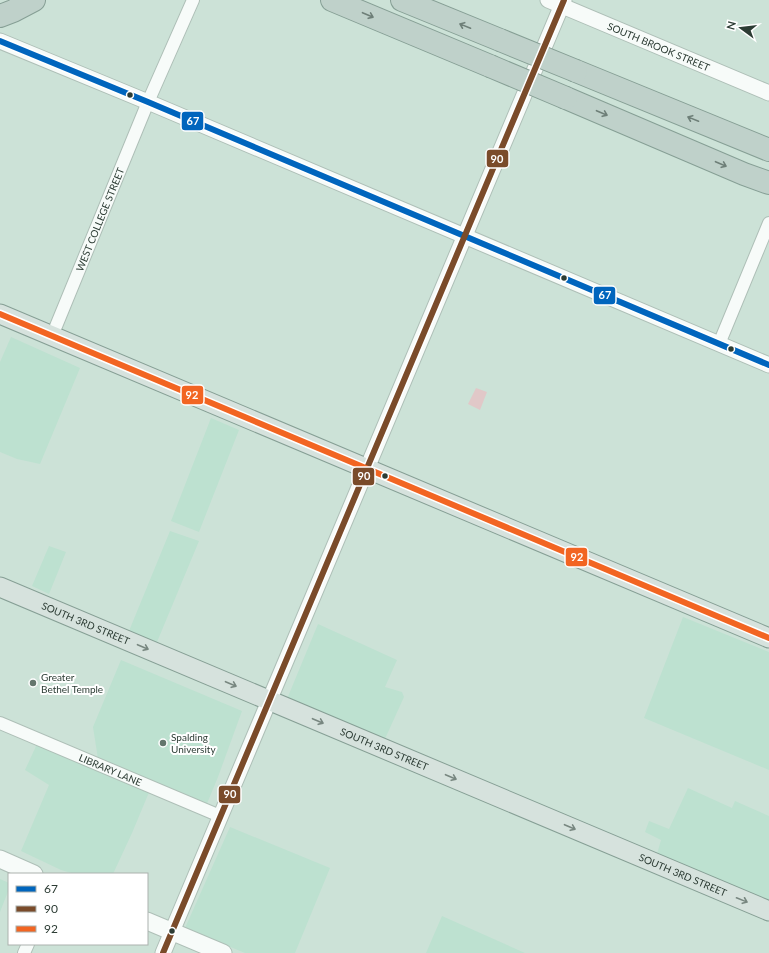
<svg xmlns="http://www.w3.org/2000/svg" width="769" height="953" font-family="Lato,sans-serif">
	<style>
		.built { fill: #bde1d0 }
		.green { fill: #e1c8c8 }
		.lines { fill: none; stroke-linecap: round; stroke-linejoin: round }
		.minor-casing { stroke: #aebfb7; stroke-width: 14 }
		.tertiary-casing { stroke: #aebfb7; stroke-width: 17 }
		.secondary-casing { stroke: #aebfb7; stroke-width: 19 }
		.primary-casing { stroke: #869f95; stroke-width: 21 }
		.motorway-casing { stroke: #869f95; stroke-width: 24 }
		.minor { stroke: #f7fbf9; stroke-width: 12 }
		.tertiary { stroke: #f7fbf9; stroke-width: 15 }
		.secondary { stroke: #f7fbf9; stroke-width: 17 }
		.primary { stroke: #d6e2dd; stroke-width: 19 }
		.motorway { stroke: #bfd1ca; stroke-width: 22 }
		.motorway-bridge-casing { stroke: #869f95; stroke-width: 24; stroke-linecap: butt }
		.motorway-bridge { stroke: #bfd1ca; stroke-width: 22 }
		.bus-1-casing { stroke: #fff; stroke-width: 9 }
		.bus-2-casing { stroke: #fff; stroke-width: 9 }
		.bus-3-casing { stroke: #fff; stroke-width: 9 }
		.bus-1 { stroke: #0065bd; stroke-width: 6 }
		.bus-2 { stroke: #7a4b2a; stroke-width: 6 }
		.bus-3 { stroke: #f26522; stroke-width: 6 }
		.oneway { stroke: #6e7f78 }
		.oneway2 { stroke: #788780 }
		.bus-dot { fill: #2c3c34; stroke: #fff; stroke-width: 1.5 }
		.poi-dot { fill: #64766d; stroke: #fff; stroke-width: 1.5 }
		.labels { text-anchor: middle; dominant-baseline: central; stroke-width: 4; stroke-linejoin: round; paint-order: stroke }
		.street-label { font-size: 10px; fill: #2c3c34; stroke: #fff }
		.poi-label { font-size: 10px; fill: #2c3c34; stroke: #fff; text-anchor: start }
		.line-badge { stroke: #fff; stroke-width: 1.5 }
		.badge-label { font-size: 11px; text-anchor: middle; font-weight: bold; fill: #fff }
	</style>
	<rect width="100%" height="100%" fill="#cce2d7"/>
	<path class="built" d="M11,337L80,368L40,464L17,459L0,452V362Z
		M211,418L239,430L199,532L171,521Z
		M170,531L199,541L157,642L129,631Z
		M49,546L66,552L49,594L32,586Z
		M683,617L769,652V770L644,718Z
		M318,624L397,660L385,687L402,692L404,697L384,741L287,699Z
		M121,660L242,711L218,777L206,806L98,759L93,727Z
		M37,744L150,790L132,833L113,874H75L61,870L21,851L49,785L25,770Z
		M688,788L732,808L735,801L769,816V900L750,894L657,854L661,840L645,832L649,821L669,829Z
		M230,827L330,868L295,953H245L185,928Z
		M0,879L9,883V889L0,912Z
		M442,916L525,953H426Z"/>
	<path class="green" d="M476,388L487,392L480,410L468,404Z"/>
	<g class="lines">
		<defs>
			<g id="minor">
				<path id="s1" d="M52,336L148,102L193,0"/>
				<path d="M719,344L769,223"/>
				<path id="s2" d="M0,723L220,816"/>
				<path d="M24,953L28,944"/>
			</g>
			<g id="tertiary">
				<path id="s3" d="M548,0L769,93"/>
				<path d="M0,41L148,102L769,365"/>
				<path d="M163,953L564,0"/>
			</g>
			<path id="secondary" d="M0,859L34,874
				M147,921L223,953"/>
			<g id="primary">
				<path d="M0,314L769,638"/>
				<path id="s4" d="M0,587L769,911"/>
			</g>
			<path id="motorway" d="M332,0L490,66
				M402,0L500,40
				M0,16L13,11L34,0
				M576,71L769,150
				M566,98L744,174L769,183"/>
		</defs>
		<use href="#minor" class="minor-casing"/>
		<use href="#tertiary" class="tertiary-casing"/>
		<use href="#secondary" class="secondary-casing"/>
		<use href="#primary" class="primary-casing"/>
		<use href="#motorway" class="motorway-casing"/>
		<use href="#minor" class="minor"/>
		<use href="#tertiary" class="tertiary"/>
		<use href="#secondary" class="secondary"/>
		<use href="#primary" class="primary"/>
		<use href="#motorway" class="motorway"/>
		<defs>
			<path id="motorway-bridge" d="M500,40L576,71
				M490,66L566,98"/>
		</defs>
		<use href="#motorway-bridge" class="motorway-bridge-casing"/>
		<use href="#motorway-bridge" class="motorway-bridge"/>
		<defs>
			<path id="bus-1" d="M0,41L148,102L769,365"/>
			<path id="bus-2" d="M163,953L564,0"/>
			<path id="bus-3" d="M0,314L769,638"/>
		</defs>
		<use href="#bus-1" class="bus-1-casing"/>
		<use href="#bus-2" class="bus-2-casing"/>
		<use href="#bus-3" class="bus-3-casing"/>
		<use href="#bus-1" class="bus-1"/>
		<use href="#bus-2" class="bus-2"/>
		<use href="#bus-3" class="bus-3"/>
	</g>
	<defs><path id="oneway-shaft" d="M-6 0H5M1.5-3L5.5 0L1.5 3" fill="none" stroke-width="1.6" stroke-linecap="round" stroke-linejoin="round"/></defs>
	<g class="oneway">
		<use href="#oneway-shaft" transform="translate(368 15) rotate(23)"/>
		<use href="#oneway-shaft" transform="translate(465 26) rotate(-158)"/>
		<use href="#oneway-shaft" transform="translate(602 113) rotate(23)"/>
		<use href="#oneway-shaft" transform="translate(693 119) rotate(-158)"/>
		<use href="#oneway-shaft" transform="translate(721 164) rotate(23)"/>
	</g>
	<g class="oneway2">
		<use href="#oneway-shaft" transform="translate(143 647) rotate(23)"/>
		<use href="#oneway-shaft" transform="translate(231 684) rotate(23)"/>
		<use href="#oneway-shaft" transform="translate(318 721) rotate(23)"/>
		<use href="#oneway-shaft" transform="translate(451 777) rotate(23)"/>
		<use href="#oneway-shaft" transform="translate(570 827) rotate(23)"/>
		<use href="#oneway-shaft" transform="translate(742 900) rotate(22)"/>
	</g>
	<g class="bus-dot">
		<circle cx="130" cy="95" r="3.5"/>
		<circle cx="564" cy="278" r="3.5"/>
		<circle cx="731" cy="349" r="3.5"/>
		<circle cx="385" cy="476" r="3.5"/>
		<circle cx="172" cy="931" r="3.5"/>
	</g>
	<g class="poi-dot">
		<circle cx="33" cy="683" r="4"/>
		<circle cx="163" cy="743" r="4"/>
	</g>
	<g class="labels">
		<g class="street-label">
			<text stroke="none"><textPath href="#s3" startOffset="120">SOUTH BROOK STREET</textPath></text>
			<text stroke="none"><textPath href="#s1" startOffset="126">WEST COLLEGE STREET</textPath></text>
			<text stroke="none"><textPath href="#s4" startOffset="93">SOUTH 3RD STREET</textPath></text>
			<text stroke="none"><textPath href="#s4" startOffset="417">SOUTH 3RD STREET</textPath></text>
			<text stroke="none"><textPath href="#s2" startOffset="120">LIBRARY LANE</textPath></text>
			<text stroke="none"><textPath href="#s4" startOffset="741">SOUTH 3RD STREET</textPath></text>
		</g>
		<g class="poi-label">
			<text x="41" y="677">Greater<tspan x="41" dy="12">Bethel Temple</tspan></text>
			<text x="171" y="737">Spalding<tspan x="171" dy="12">University</tspan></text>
		</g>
	</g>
	<g class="line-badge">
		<rect x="181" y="111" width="23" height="20" rx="4" fill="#0065bd"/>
		<rect x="486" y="149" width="23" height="19" rx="4" fill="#7a4b2a"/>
		<rect x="593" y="286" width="23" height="19" rx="4" fill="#0065bd"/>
		<rect x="181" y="385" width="23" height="20" rx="4" fill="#f26522"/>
		<rect x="352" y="467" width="23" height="19" rx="4" fill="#7a4b2a"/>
		<rect x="565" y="547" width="23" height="20" rx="4" fill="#f26522"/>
		<rect x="218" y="785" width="23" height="19" rx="4" fill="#7a4b2a"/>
	</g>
	<g class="badge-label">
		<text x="193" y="125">67</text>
		<text x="497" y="163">90</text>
		<text x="605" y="299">67</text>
		<text x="192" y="399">92</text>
		<text x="364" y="480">90</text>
		<text x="577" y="561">92</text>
		<text x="230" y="798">90</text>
	</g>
	<rect x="8" y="873" width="140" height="72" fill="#ffffff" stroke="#abb1ae"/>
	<rect x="16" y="886" width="20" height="6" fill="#0065bd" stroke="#abb1ae"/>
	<text x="44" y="893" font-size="12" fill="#2c3c34">67</text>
	<rect x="16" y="906" width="20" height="6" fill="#7a4b2a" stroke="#abb1ae"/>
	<text x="44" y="913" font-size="12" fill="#2c3c34">90</text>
	<rect x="16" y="926" width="20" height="6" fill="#f26522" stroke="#abb1ae"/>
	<text x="44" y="933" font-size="12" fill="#2c3c34">92</text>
	<g transform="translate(741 28) rotate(285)" stroke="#ffffff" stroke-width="3" paint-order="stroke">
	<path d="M0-3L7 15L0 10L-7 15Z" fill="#2c3c34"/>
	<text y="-6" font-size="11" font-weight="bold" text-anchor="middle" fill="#2c3c34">N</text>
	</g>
</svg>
